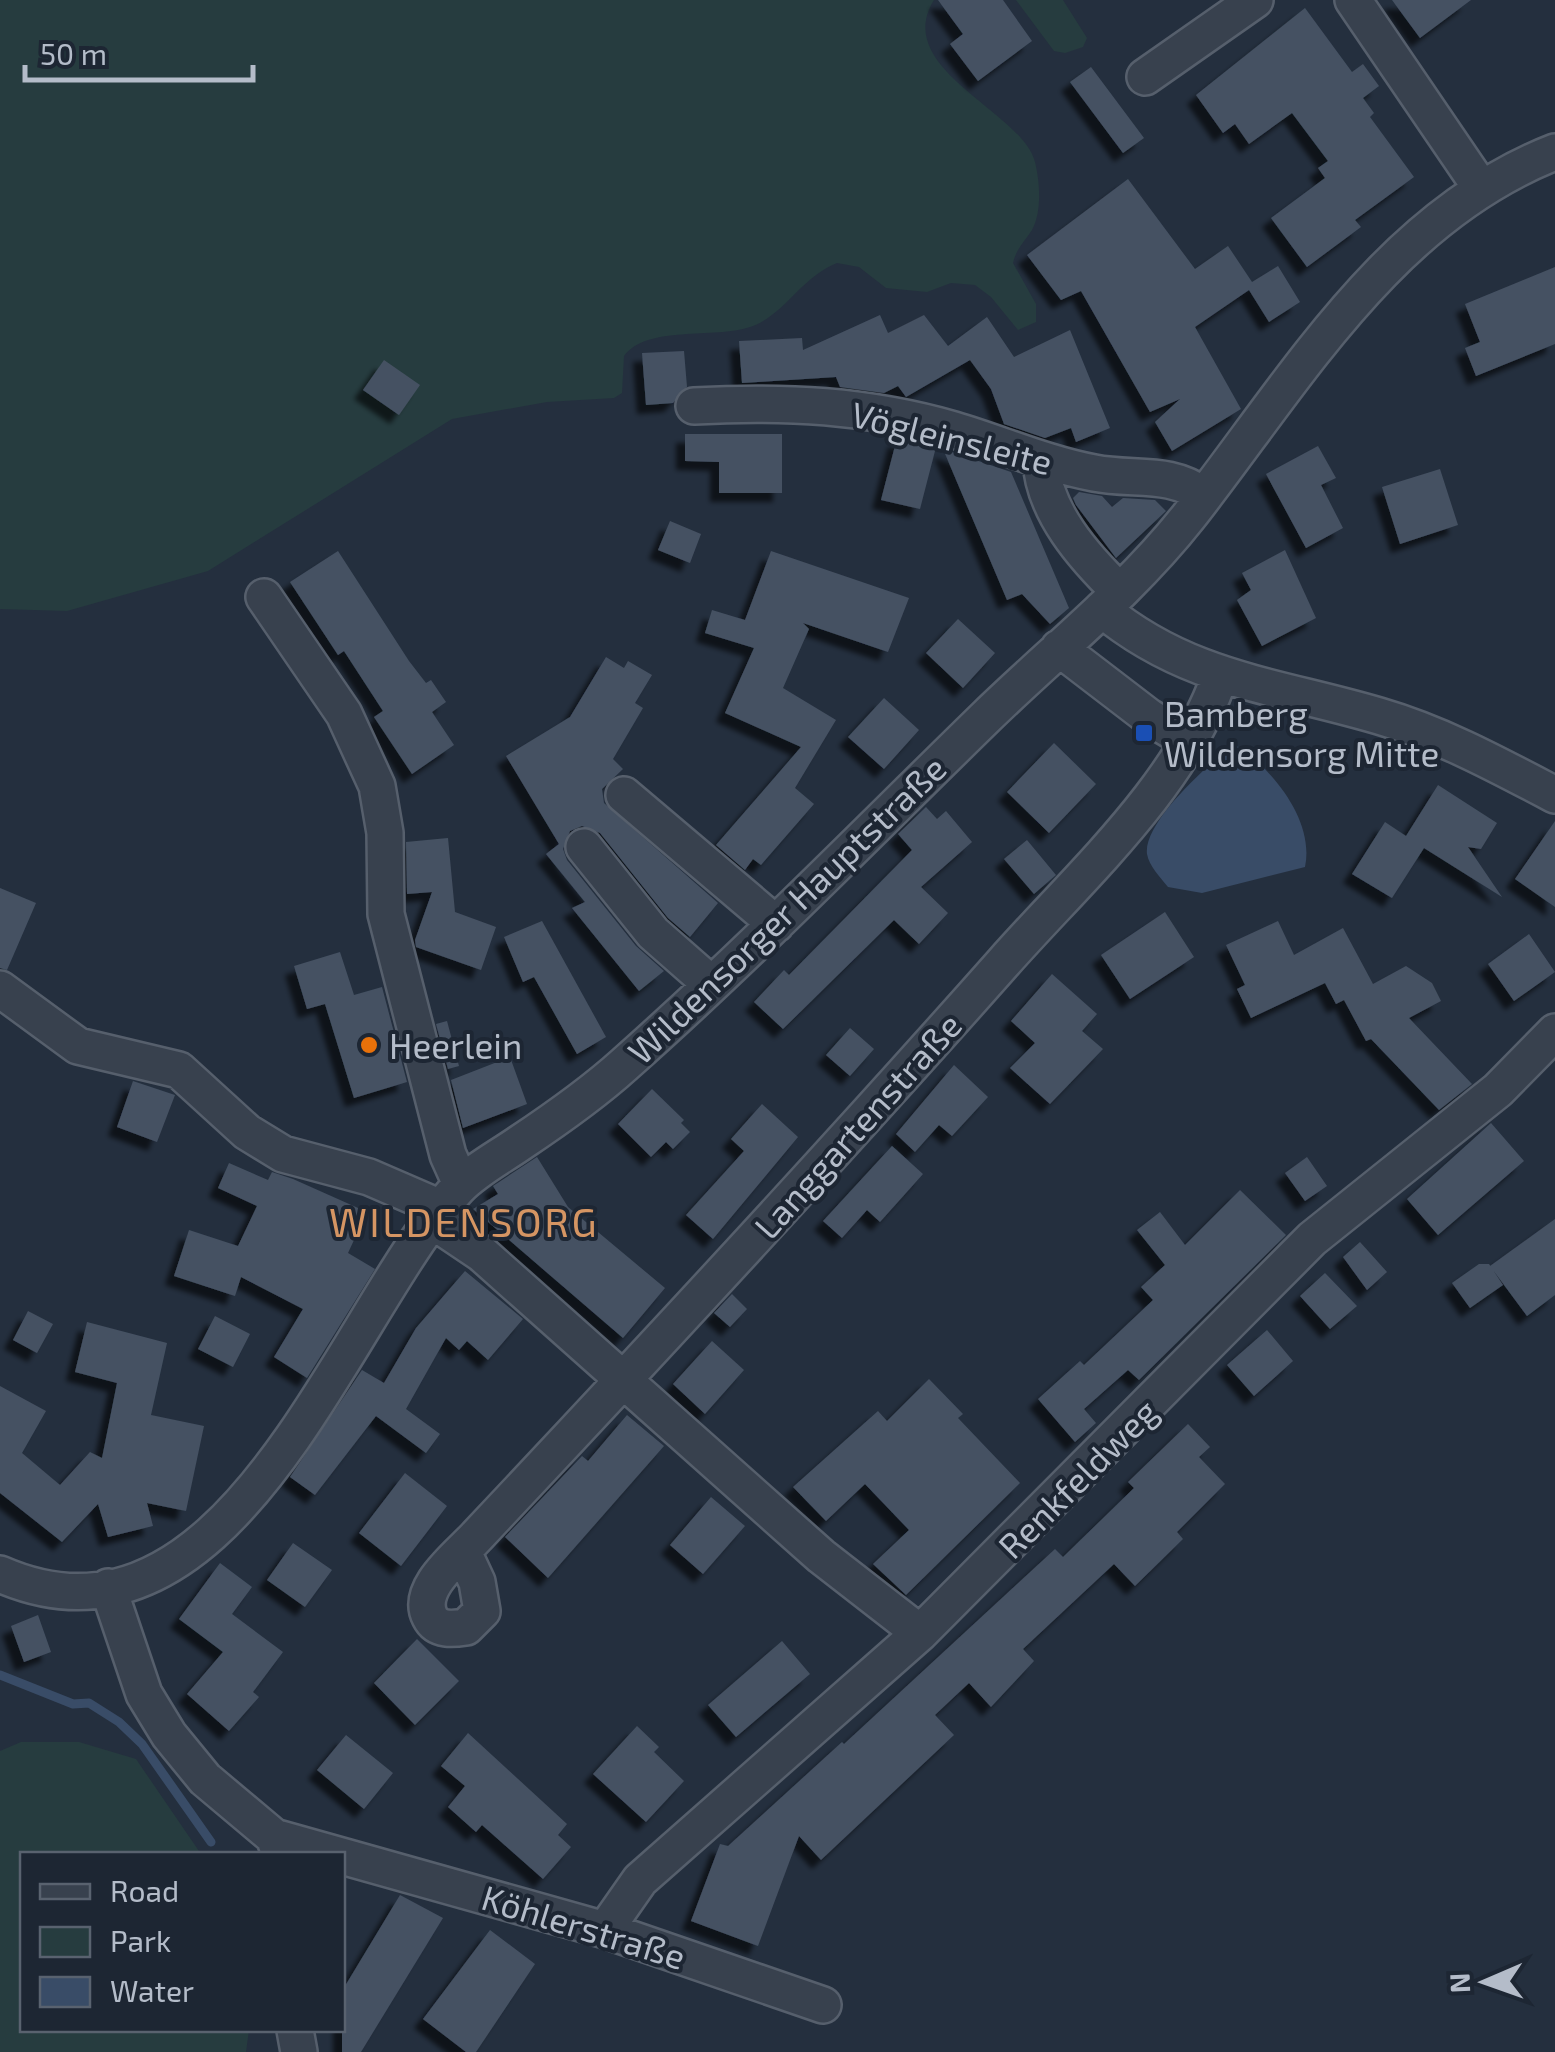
<svg xmlns="http://www.w3.org/2000/svg" width="1555" height="2052" font-family="'Exo 2',sans-serif">
	<style>
		.green { fill: #263c3f }
		.water { fill: #394c67 }
		.lines { fill: none; stroke-linecap: round; stroke-linejoin: round }
		.stream { stroke: #394c67; stroke-width: 9 }
		.building { fill: #455162; filter: url(#shadow) }
		.minor-casing { stroke: #565f6c; stroke-width: 40 }
		.minor { stroke: #38414e; stroke-width: 35 }
		.transit-dot { fill: #1a4fb4; stroke: #1d2633; stroke-width: 4 }
		.food-dot { fill: #e8710a; stroke: #1d2633; stroke-width: 4 }
		.labels { text-anchor: middle; dominant-baseline: central; stroke-width: 8; stroke-linejoin: round; paint-order: stroke }
		.street-label { font-size: 35px; fill: #b4bcc9; stroke: #1d2633 }
		.poi-label { font-size: 35px; fill: #b4bcc9; stroke: #1d2633; text-anchor: start }
		.quarter-label { font-size: 40px; letter-spacing: 2.5px; fill: #d59563; stroke: #1d2633 }
	</style>
	<defs>
		<filter id="shadow"><feDropShadow dx="-9" dy="9" stdDeviation="2.5" flood-color="#0009"/></filter>
	</defs>
	<rect width="100%" height="100%" fill="#242f3e"/>
	<path class="green" d="M0,0H934C891,69 1022,111 1035,162C1040,182 1042,212 1032,230C1025,241 1016,249 1013,263L1036,304V322L1018,330L991,297L975,285L951,283L927,292L886,288L859,267L837,263C801,277 784,316 750,327C714,339 647,325 624,356L622,393L614,398L547,402L452,419L208,571L67,611L0,609Z
		M1016,0H1063L1087,38L1083,47L1065,53L1054,51Z
		M21,1742H79L136,1759L201,1854H22V2030H249L246,2052H0V1751Z"/>
	<path class="water" d="M1234,744C1271,767 1315,820 1305,867L1202,893L1168,887C1160,877 1149,866 1147,854C1143,822 1210,763 1234,744Z"/>
	<g class="lines">
		<path class="stream" d="M0,1675L73,1704L89,1703L119,1722L142,1744L211,1842"/>
	</g>
	<path class="building" d="M938,0H1003L1032,41L978,81L950,44L963,34Z
		M1392,0H1471L1420,38Z
		M1305,8L1352,72L1363,64L1379,86L1363,98L1374,113L1370,117L1414,177L1355,220L1361,227L1307,267L1271,218L1325,178L1318,168L1328,161L1292,113L1249,144L1235,124L1223,133L1196,95Z
		M1091,67L1144,138L1123,153L1070,82Z
		M1128,179L1195,269L1228,246L1252,282L1278,266L1300,302L1269,322L1249,290L1195,327L1241,409L1172,451L1155,422L1180,399L1150,412L1081,291L1061,300L1027,255Z
		M1555,267V344L1476,376L1465,348L1480,342L1465,304Z
		M880,315L888,333L924,315L948,346L987,317L1014,357L1070,330L1110,428L1076,442L1071,428L1045,438L1004,424L991,389L970,360L906,397L898,386L884,393L840,387L836,377L742,383L739,341L802,338L803,350Z
		M684,351L687,387L673,403L646,405L642,353Z
		M384,360L420,385L399,415L363,390Z
		M685,434H782V493H719V462L685,461Z
		M897,438L936,447L920,509L881,500Z
		M1318,446L1336,478L1321,485L1343,528L1306,548L1266,474Z
		M943,449L1011,472L1069,608L1050,624L1022,594L1007,600Z
		M1440,469L1458,525L1400,544L1382,487Z
		M1079,492L1102,496L1112,507L1123,498L1155,500L1166,511L1116,558L1076,505L1073,498Z
		M670,521L701,534L690,563L658,550Z
		M1285,550L1316,618L1262,646L1237,600L1251,590L1242,573Z
		M338,551L409,661L426,683L431,680L446,702L432,712L454,745L412,774L374,717L383,711L344,651L338,655L290,582Z
		M771,551L909,598L888,652L803,623L809,629L783,688L836,720L795,788L814,804L761,865L753,859L745,870L716,845L801,747L725,713L754,648L705,633L712,610L745,620Z
		M958,619L995,653L963,688L926,653Z
		M606,657L624,668L628,661L652,675L635,703L643,708L613,759L623,769L602,789L604,803L718,903L690,937L668,918L600,833L582,826L570,831L563,849L567,860L636,946L664,971L639,991L572,908L585,902L546,854L559,844L506,756L570,717Z
		M884,698L919,730L884,769L848,737Z
		M1054,743L1096,784L1049,833L1007,792Z
		M1438,785L1497,823L1481,849L1468,847L1502,897L1424,848L1392,898L1352,874L1385,822L1406,836Z
		M926,807L937,819L946,811L972,842L921,887L948,913L919,944L894,920L783,1029L754,1002L784,970L789,975L912,850L898,834Z
		M1555,821V907L1515,879Z
		M448,838L455,912L496,927L481,970L416,947L415,940L432,892L407,894L406,842Z
		M1027,840L1056,875L1034,894L1004,859Z
		M0,888L36,903L7,970L0,968Z
		M1165,912L1194,957L1130,999L1101,955Z
		M542,921L606,1037L577,1054L534,977L523,982L504,937Z
		M1278,921L1294,955L1343,928L1373,984L1406,966L1432,983L1441,1001L1409,1018L1472,1084L1439,1110L1371,1039L1366,1041L1344,1000L1336,1004L1325,983L1251,1018L1237,989L1245,985L1226,945Z
		M1529,934L1555,972L1514,1001L1488,964Z
		M340,952L354,995L382,987L407,1082L354,1098L325,1004L307,1009L294,966Z
		M1052,974L1097,1014L1082,1031L1103,1049L1050,1104L1010,1068L1035,1043L1011,1021Z
		M447,1021L459,1066L448,1069L436,1024Z
		M850,1028L874,1049L850,1076L826,1055Z
		M510,1057L527,1104L463,1128L451,1080Z
		M954,1065L988,1097L952,1136L939,1125L915,1152L896,1134Z
		M133,1081L175,1095L157,1142L117,1127Z
		M652,1089L684,1120L681,1123L690,1132L673,1149L666,1142L651,1157L618,1124Z
		M762,1104L798,1137L713,1239L686,1215L744,1151L731,1139Z
		M1491,1123L1524,1161L1438,1235L1407,1199Z
		M892,1146L923,1174L880,1222L867,1210L842,1238L823,1221Z
		M537,1157L568,1207L665,1288L623,1338L473,1209L498,1194L493,1186Z
		M1307,1157L1327,1186L1305,1201L1285,1173Z
		M229,1163L268,1180L272,1172L293,1179L367,1212L348,1253L375,1269L307,1378L274,1357L303,1309L241,1277L235,1296L174,1276L189,1230L238,1246L257,1206L218,1188Z
		M1240,1190L1286,1235L1139,1380L1128,1370L1084,1409L1096,1423L1075,1442L1038,1399L1080,1361L1084,1365L1153,1300L1141,1287L1165,1265L1137,1230L1160,1212L1185,1245Z
		M1555,1219V1295L1527,1316L1490,1266Z
		M1360,1242L1387,1272L1367,1290L1343,1257Z
		M1479,1264H1489L1503,1285L1470,1308L1452,1283Z
		M465,1271L523,1319L488,1360L467,1341L459,1350L446,1338L406,1409L440,1434L426,1453L376,1416L315,1495L290,1477L362,1370L384,1383L416,1328Z
		M1325,1273L1357,1306L1330,1329L1300,1296Z
		M732,1294L747,1309L730,1327L714,1313Z
		M28,1311L53,1324L37,1353L13,1340Z
		M215,1316L250,1334L233,1367L198,1349Z
		M87,1322L167,1343L151,1415L204,1426L186,1511L147,1503L153,1526L108,1537L98,1504L62,1542L0,1493V1386L46,1411L22,1453L60,1485L90,1452L102,1458L117,1383L75,1372Z
		M1267,1330L1293,1361L1254,1396L1227,1365Z
		M712,1341L744,1370L705,1414L673,1384Z
		M929,1379L963,1414L958,1418L1020,1483L906,1595L873,1564L909,1530L865,1484L826,1521L793,1487L878,1411L887,1421Z
		M627,1415L664,1446L548,1578L505,1537L582,1456L588,1461Z
		M1188,1424L1210,1447L1199,1457L1225,1484L1177,1532L1183,1539L1135,1586L1114,1564L1023,1649L1034,1661L991,1707L969,1683L935,1715L954,1735L821,1860L799,1836L758,1946L691,1921L720,1844L728,1846L842,1742L844,1744L1055,1549L1063,1557L1134,1488L1128,1482Z
		M405,1473L447,1506L401,1566L359,1533Z
		M711,1497L745,1526L703,1574L670,1545Z
		M293,1543L332,1570L305,1607L267,1580Z
		M220,1563L252,1587L232,1614L283,1652L253,1692L259,1697L229,1731L187,1694L223,1652L179,1619Z
		M38,1615L51,1652L24,1662L11,1626Z
		M417,1639L459,1681L415,1725L374,1683Z
		M782,1641L810,1674L736,1737L708,1705Z
		M637,1726L659,1747L654,1752L684,1781L646,1822L593,1774Z
		M468,1733L567,1824L558,1835L571,1847L543,1879L482,1825L476,1832L448,1807L465,1786L441,1766Z
		M346,1735L393,1773L364,1809L317,1770Z
		M400,1895L443,1918L361,2052H342V1991Z
		M490,1930L535,1964L476,2052H466L423,2019Z"/>
	<g class="lines">
		<defs>
			<path id="minor" d="M1353,0L1481,188
				M1145,77L1255,0
				M694,406C783,401 868,405 954,430C1001,444 1046,464 1094,473C1134,481 1170,470 1204,496
				M1041,460C1043,511 1084,557 1120,592
				M264,597L344,714L377,786L385,833L386,914L448,1155L461,1184
				M1102,609C1187,680 1278,686 1379,716C1441,734 1498,765 1555,795
				M1059,648L1149,717L1189,741
				M624,795L776,924
				M584,847L653,933L711,984
				M0,989L78,1046L179,1070L247,1132L283,1154L369,1177L443,1209
				M433,1221L482,1254L821,1556L920,1633
				M463,1552L477,1582L482,1611L466,1627C453,1629 437,1631 430,1617C415,1588 460,1555 477,1536C655,1347 831,1157 1003,963C1080,876 1181,787 1220,676
				M0,1574C230,1675 342,1315 458,1188C475,1170 500,1157 520,1143C556,1119 593,1093 625,1064C750,953 867,833 987,716C1055,650 1130,591 1189,516C1294,382 1388,217 1555,152
				M108,1587L144,1694L169,1735L205,1779L274,1837L280,1854
				M274,1837L605,1930L823,2005
				M605,1930L640,1880L920,1633L1312,1239L1498,1090L1555,1032
				M295,2030L299,2052"/>
		</defs>
		<use href="#minor" class="minor-casing"/>
		<use href="#minor" class="minor"/>
	</g>
	<rect class="transit-dot" x="1134" y="723" width="20" height="20" rx="5"/>
	<circle class="food-dot" cx="369" cy="1045" r="10"/>
	<g class="labels">
		<g class="street-label">
			<text transform="translate(952 437) rotate(14)">Vögleinsleite</text>
			<text transform="translate(786 909) rotate(-44)">Wildensorger Hauptstraße</text>
			<text transform="translate(857 1125) rotate(-48)">Langgartenstraße</text>
			<text transform="translate(1077 1478) rotate(-45)">Renkfeldweg</text>
			<text transform="translate(584 1926) rotate(17)">Köhlerstraße</text>
		</g>
		<g class="poi-label">
			<text x="1164" y="713">Bamberg<tspan x="1164" dy="40">Wildensorg Mitte</tspan></text>
			<text x="389" y="1045">Heerlein</text>
		</g>
		<g class="quarter-label">
			<text x="464" y="1221">WILDENSORG</text>
		</g>
	</g>
	<rect x="20" y="1852" width="325" height="180" fill="#1d2633" stroke="#59626f" stroke-width="2.5"/>
	<rect x="40" y="1884" width="50" height="15" fill="#38414e" stroke="#59626f" stroke-width="2.5"/>
	<text x="110" y="1902" font-size="30" fill="#b4bcc9">Road</text>
	<rect x="40" y="1927" width="50" height="30" fill="#263c3f" stroke="#59626f" stroke-width="2.5"/>
	<text x="110" y="1952" font-size="30" fill="#b4bcc9">Park</text>
	<rect x="40" y="1977" width="50" height="30" fill="#394c67" stroke="#59626f" stroke-width="2.5"/>
	<text x="110" y="2002" font-size="30" fill="#b4bcc9">Water</text>
	<g transform="translate(1485 1982) rotate(268)" stroke="#1d2633" stroke-width="8" paint-order="stroke">
	<path d="M0-8L18 38L0 25L-18 38Z" fill="#b4bcc9"/>
	<text y="-15" font-size="28" font-weight="bold" text-anchor="middle" fill="#b4bcc9">N</text>
	</g>
	<path d="M25 65v15h228v-15" fill="none" stroke="#b4bcc9" stroke-width="5"/>
	<text x="40" y="65" font-size="30" fill="#b4bcc9" stroke="#1d2633" stroke-width="8" paint-order="stroke">50 m</text>
</svg>
